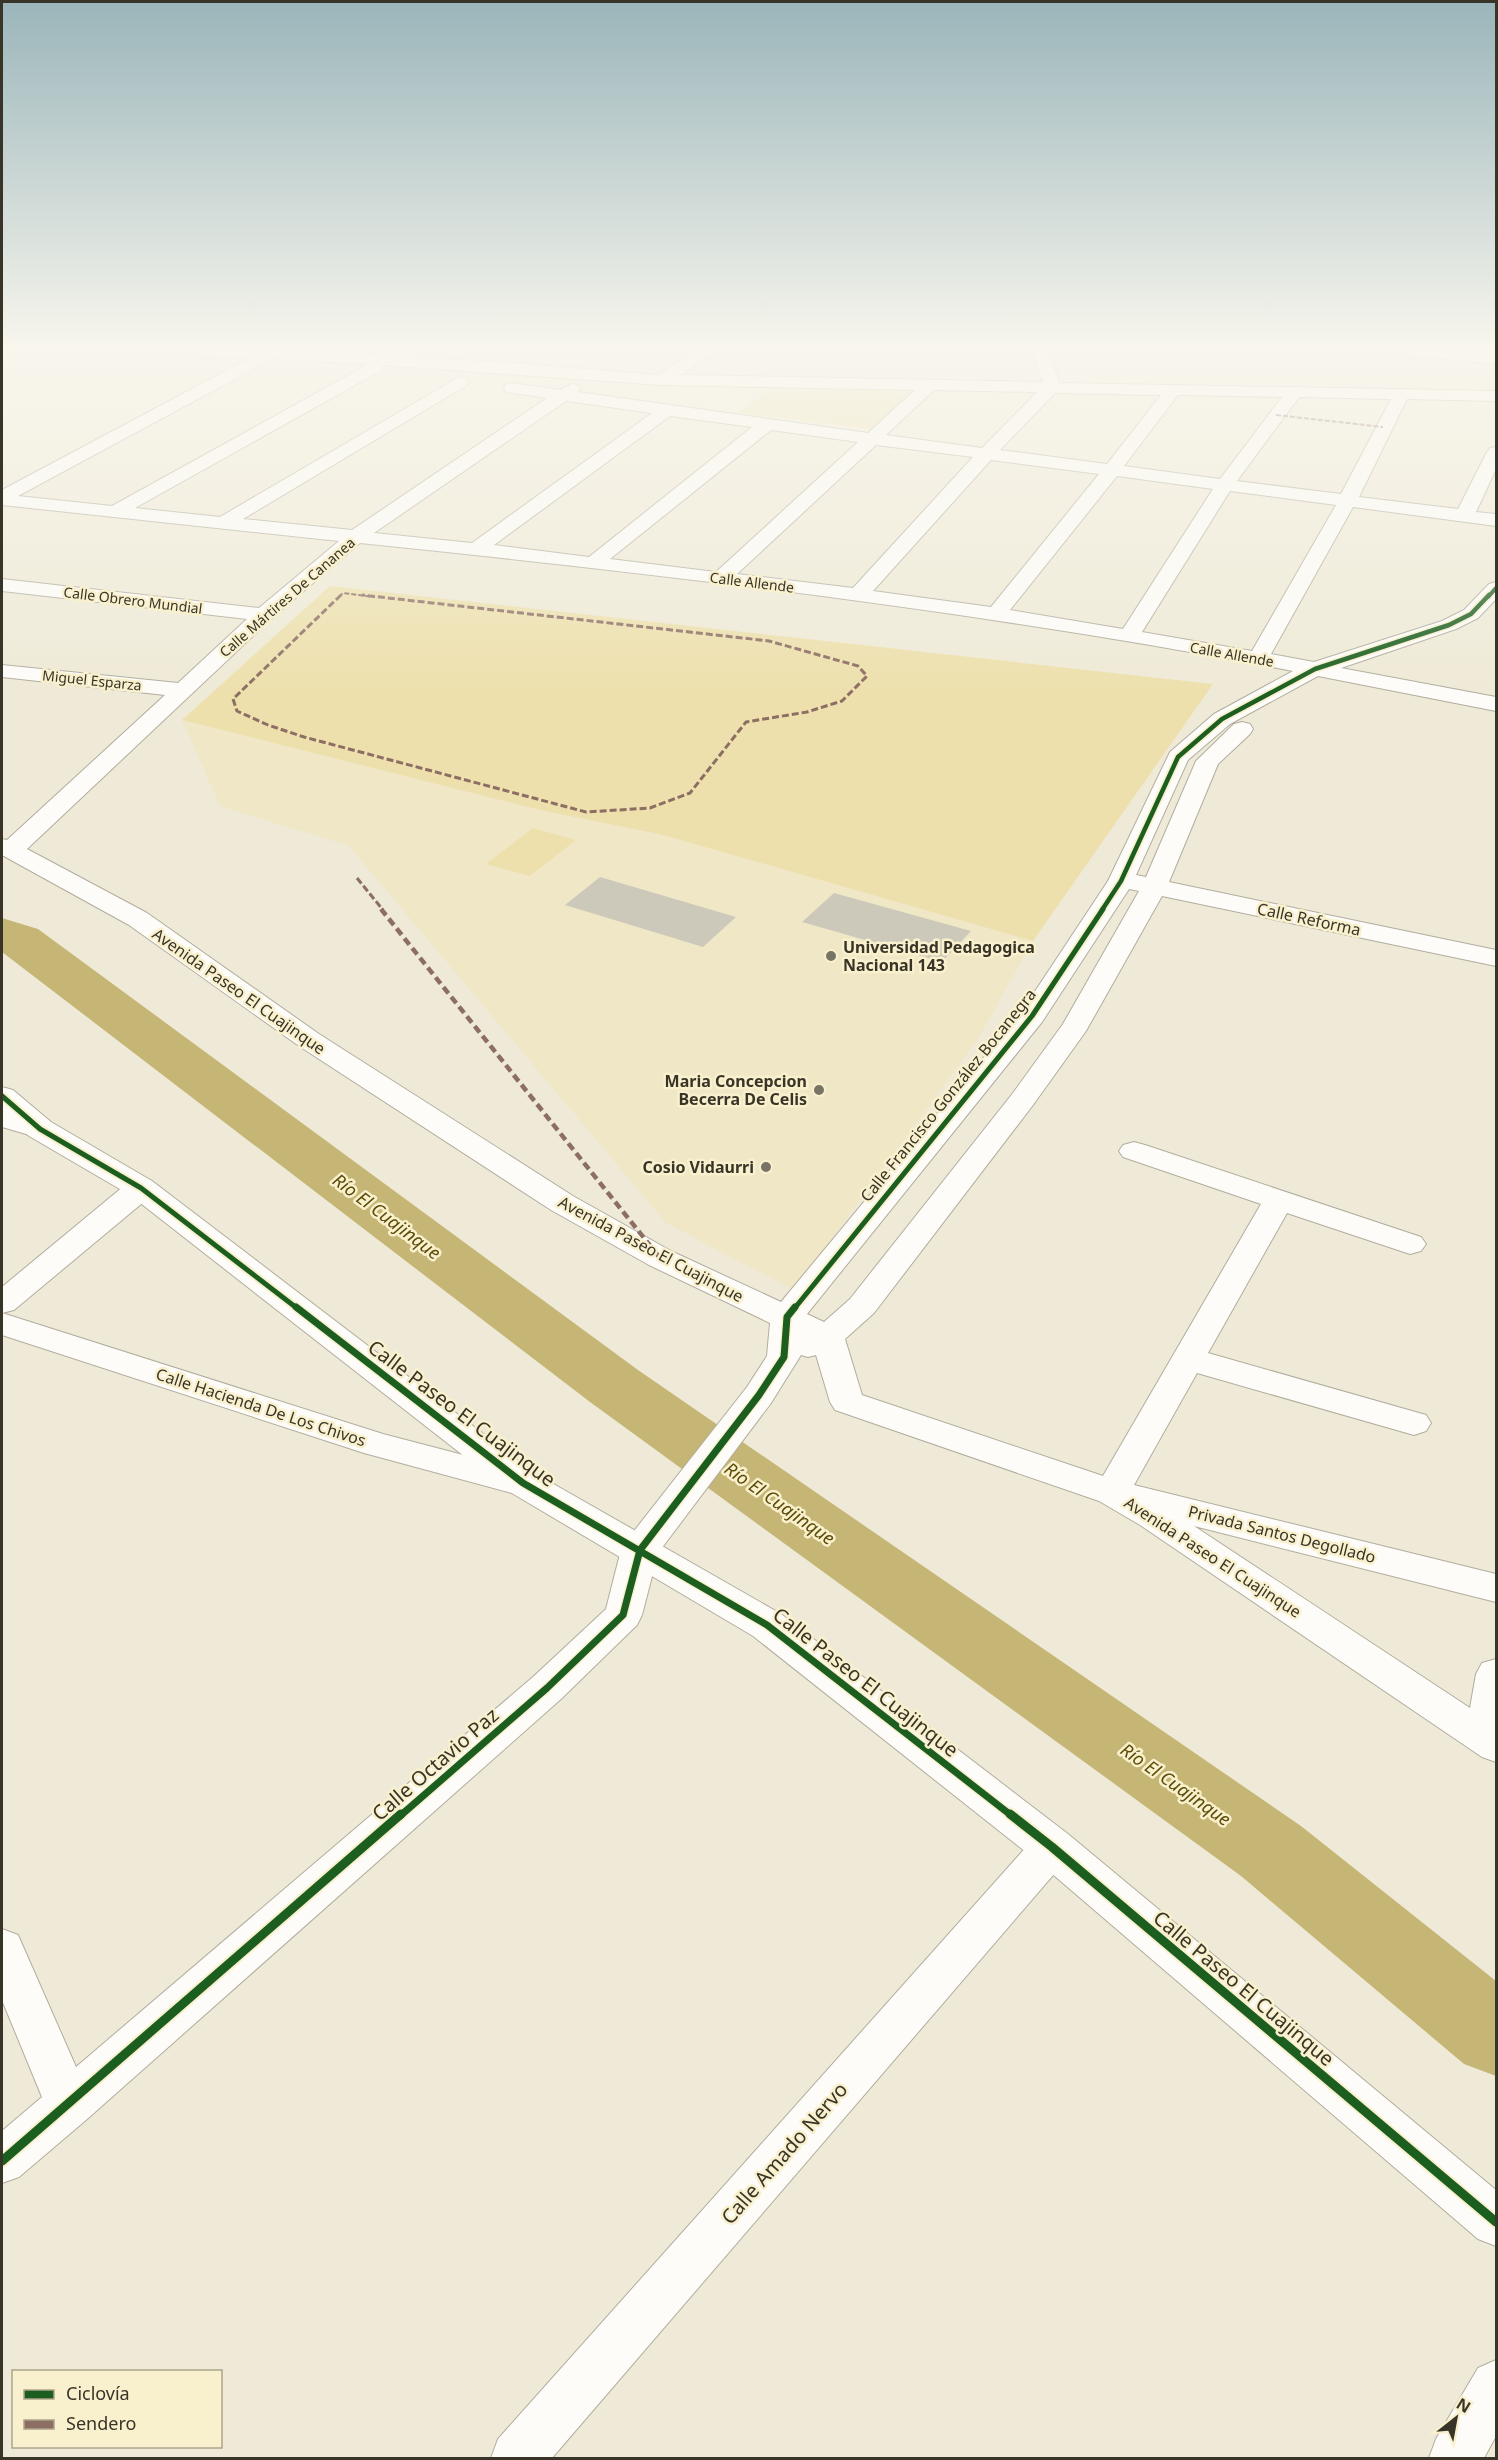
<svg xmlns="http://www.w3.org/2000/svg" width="1498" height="2460" font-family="'Noto Sans',sans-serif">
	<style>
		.built { fill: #f0e7c7 }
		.green { fill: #ede0ad }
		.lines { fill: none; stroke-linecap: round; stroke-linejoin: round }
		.river { fill: #c6b676; fill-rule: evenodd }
		.building { fill: #cdc9ba }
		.street-casing { stroke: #b1ad9e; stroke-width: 2 }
		.secondary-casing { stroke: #b1ad9e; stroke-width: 2 }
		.street { fill: #fdfcf9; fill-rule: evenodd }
		.secondary { fill: #fdfcf9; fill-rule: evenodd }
		.quiet-far2 { stroke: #8d6e63; stroke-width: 2; stroke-dasharray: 5 2; stroke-linecap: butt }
		.quiet-far1 { stroke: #8d6e63; stroke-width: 3; stroke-dasharray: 7 3; stroke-linecap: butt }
		.quiet { stroke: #8d6e63; stroke-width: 4.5; stroke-dasharray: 8 4.5; stroke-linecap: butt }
		.cycleway-far4-casing { stroke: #f9f0cd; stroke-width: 6 }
		.cycleway-far3-casing { stroke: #f9f0cd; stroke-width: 8 }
		.cycleway-far2-casing { stroke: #f9f0cd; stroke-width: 9 }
		.cycleway-far1-casing { stroke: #f9f0cd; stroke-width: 10 }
		.cycleway-casing { stroke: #f9f0cd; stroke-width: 13 }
		.cycleway-far4 { stroke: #1b5e20; stroke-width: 4 }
		.cycleway-far3 { stroke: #1b5e20; stroke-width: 4.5 }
		.cycleway-far2 { stroke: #1b5e20; stroke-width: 5 }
		.cycleway-far1 { stroke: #1b5e20; stroke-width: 7 }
		.cycleway { stroke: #1b5e20; stroke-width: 9 }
		.poi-dot { fill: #787465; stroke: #f9f0cd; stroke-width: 2 }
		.labels { text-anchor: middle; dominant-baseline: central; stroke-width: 5; stroke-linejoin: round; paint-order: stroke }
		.far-street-label { font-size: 14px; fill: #383427; stroke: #f9f0cd }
		.street-label { font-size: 16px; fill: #383427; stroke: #f9f0cd }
		.poi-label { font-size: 16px; font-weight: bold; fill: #383427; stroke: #f9f0cd; text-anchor: end }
		.water-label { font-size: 18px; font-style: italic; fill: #5b4c08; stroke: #f9f0cd }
		.near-street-label { font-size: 20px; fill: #383427; stroke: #f9f0cd }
	</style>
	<rect width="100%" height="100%" fill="#efead7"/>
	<path class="built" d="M182,720L540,810L663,835L1033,941L978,1039L794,1290L666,1223L349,846L220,806Z"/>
	<path class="green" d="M773,386L914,391L876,430L738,413Z
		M330,586L1213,684L1033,941L663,835L540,810L182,720Z
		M533,828L576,840L530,876L486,864Z"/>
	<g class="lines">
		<path class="river" d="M2,918L38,929L638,1370L1301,1826L1496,1981V2076L1464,2064L1241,1876L590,1402L2,952Z"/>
	</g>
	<path class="building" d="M600,877L736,917L703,947L565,905Z
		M834,893L971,931L942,962L802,922Z"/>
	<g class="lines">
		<defs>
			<path id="street" d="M176,349H273L514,363L658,375L698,349H718L680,375L1043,382L1032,349H1048L1059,383L1496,391V401L1407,399L1359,497L1458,509L1487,452L1490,448L1496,447V469L1476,512L1496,514V526L1353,507L1271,654L1314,662L1442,621L1464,610L1489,584L1496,582V599L1478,618L1456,629L1341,668L1496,697V711L1318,676L1230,724L1188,760L1136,875L1146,877L1196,761L1234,724L1242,722L1250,724L1253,729L1250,734L1218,764L1169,882L1496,950V966L1162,896L1086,1031L1033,1105L874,1313L845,1339L862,1395L1103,1476L1261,1204L1123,1157L1119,1151L1123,1145L1134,1142L1145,1145L1421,1237L1426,1244L1421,1251L1410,1254L1287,1213L1208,1353L1426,1415L1431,1423L1426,1431L1414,1435L1197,1373L1134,1485L1496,1574V1602L1194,1526L1470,1708L1476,1674L1482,1663L1496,1659V1762L1482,1757L1140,1525L1099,1501L835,1410L830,1402L816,1355L808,1357L801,1355L771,1403L658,1553L642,1615L637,1625L561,1699L86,2120L19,2177L2,2183V2131L42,2097L2,2000V1929L18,1935L76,2067L533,1677L606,1609L621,1550L627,1540L747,1387L767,1356L770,1323L649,1265L551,1210L299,1046L129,925L2,855V839L7,840L165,695L2,677V665L178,683L247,619L2,591V579L259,608L339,541L2,505V490L250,358L184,354ZM272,359L369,364L112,506L18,496ZM383,365L661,385L915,390L868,433L578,392L580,389L578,385L572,384L560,390L512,383L506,384L504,388L506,392L547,398L352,530L243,519L467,385L469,381L461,376L220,517L135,508L382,370ZM934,390L1037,392L982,448L886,435ZM1055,393L1161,395L1107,464L1000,450ZM1178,395L1282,397L1220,479L1124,466ZM1299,397L1391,399L1341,494L1237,481ZM566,401L652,413L472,543L374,533ZM670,416L752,427L589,557L494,545ZM771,430L858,442L716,572L610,559ZM876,445L973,457L853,588L737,574ZM991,460L1099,474L991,607L873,591ZM1117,476L1213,489L1123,629L1010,610ZM1230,491L1336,505L1252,651L1142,632ZM360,543C671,575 986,612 1293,671L1214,714L1170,752L1108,881L1022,1011L781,1302L671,1251L573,1196L319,1034L147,913L27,849L271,619ZM1129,889L1139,891L1063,1024L1013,1093L850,1299L824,1322L807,1314L1042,1022Z
				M1392,349H1449L1496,354V364L1400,354Z
				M2,1109L51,1123L55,1129L51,1135L40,1138L2,1127Z
				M141,1179L152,1181L156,1188L152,1195L14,1310L2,1313L383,1434L536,1474L541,1483L536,1492L523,1496L364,1453L2,1335V1287L130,1181Z
				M1052,1829L1067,1835L1073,1847L1067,1859L552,2458H491L498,2439L1037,1835Z
				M1496,2360V2436L1484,2458H1429L1436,2439L1478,2368Z"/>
			<path id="secondary" d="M2,1087L13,1090L51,1122L152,1181L536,1474L781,1614L1068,1834L1496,2190V2246L1478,2239L1036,1860L753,1636L510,1492L130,1195L29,1136L2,1112Z"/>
		</defs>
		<use href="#street" class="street-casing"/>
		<use href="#secondary" class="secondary-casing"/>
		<use href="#street" class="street"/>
		<use href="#secondary" class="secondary"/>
		<path class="quiet-far2" d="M1276,415L1383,427
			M339,597L343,593L375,597"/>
		<path class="quiet-far1" d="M341,595L233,699L237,711L268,725L304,737L586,812L650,808L690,793L746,722L807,712L842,701L867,676L858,666L769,641L362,595
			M357,878L383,910"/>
		<path class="quiet" d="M381,909L660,1258"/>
		<defs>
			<path id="cycleway-far4" d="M1488,597L1496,588"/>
			<path id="cycleway-far3" d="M1102,910L1121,881L1178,757L1222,719L1315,669L1449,625L1471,614L1489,595"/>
			<path id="cycleway-far2" d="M2,1096L40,1129L141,1188L298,1309
				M794,1309L1032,1016L1103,909"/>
			<path id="cycleway-far1" d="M296,1307L523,1483L767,1625L1012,1816
				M400,1816L547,1688L623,1615L640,1550L759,1395L784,1357L787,1317L795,1307"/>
			<path id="cycleway" d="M1010,1814L1052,1847L1496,2222
				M2,2161L401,1814"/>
		</defs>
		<use href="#cycleway-far4" class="cycleway-far4-casing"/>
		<use href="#cycleway-far3" class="cycleway-far3-casing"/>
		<use href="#cycleway-far2" class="cycleway-far2-casing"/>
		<use href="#cycleway-far1" class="cycleway-far1-casing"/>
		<use href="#cycleway" class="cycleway-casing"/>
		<use href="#cycleway-far4" class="cycleway-far4"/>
		<use href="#cycleway-far3" class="cycleway-far3"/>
		<use href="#cycleway-far2" class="cycleway-far2"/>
		<use href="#cycleway-far1" class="cycleway-far1"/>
		<use href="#cycleway" class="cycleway"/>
	</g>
	<linearGradient id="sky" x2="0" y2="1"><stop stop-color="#9ab5ba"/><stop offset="0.5" stop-color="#f8f6ed"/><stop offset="1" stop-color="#f8f6ed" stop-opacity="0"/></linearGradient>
	<rect width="1498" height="694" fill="url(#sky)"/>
	<g class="poi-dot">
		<circle cx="831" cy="956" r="6"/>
		<circle cx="819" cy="1090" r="6"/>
		<circle cx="766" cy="1167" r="6"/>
	</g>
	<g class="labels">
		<g class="far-street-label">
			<text transform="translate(752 582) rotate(7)">Calle Allende</text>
			<text transform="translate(287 597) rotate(-41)">Calle Mártires De Cananea</text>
			<text transform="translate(133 600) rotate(7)">Calle Obrero Mundial</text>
			<text transform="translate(1232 654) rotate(10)">Calle Allende</text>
			<text transform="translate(92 680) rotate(6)">Miguel Esparza</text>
		</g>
		<g class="street-label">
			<text transform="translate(1309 919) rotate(12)">Calle Reforma</text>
			<text transform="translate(239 991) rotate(35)">Avenida Paseo El Cuajinque</text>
			<text transform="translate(948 1095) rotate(-51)">Calle Francisco González Bocanegra</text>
			<text transform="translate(651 1249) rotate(28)">Avenida Paseo El Cuajinque</text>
			<text transform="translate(261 1407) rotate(18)">Calle Hacienda De Los Chivos</text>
			<text transform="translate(1282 1534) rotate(14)">Privada Santos Degollado</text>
			<text transform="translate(1213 1557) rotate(33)">Avenida Paseo El Cuajinque</text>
		</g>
		<g class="poi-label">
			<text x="843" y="947" text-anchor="start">Universidad Pedagogica<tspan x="843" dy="18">Nacional 143</tspan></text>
			<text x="807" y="1081">Maria Concepcion<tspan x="807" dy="18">Becerra De Celis</tspan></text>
			<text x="754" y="1167">Cosio Vidaurri</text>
		</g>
		<g class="water-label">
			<text transform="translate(387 1216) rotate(37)">Río El Cuajinque</text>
			<text transform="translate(780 1503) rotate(35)">Río El Cuajinque</text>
			<text transform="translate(1176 1784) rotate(35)">Río El Cuajinque</text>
		</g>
		<g class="near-street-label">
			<text transform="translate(462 1413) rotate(37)">Calle Paseo El Cuajinque</text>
			<text transform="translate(866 1682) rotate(38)">Calle Paseo El Cuajinque</text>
			<text transform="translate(435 1764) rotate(-41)">Calle Octavio Paz</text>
			<text transform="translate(1244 1988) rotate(40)">Calle Paseo El Cuajinque</text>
			<text transform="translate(784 2153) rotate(-49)">Calle Amado Nervo</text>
		</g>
	</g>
	<rect width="1498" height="2460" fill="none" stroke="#383427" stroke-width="6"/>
	<rect x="12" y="2370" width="210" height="78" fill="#f9f0cd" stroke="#aca58b" stroke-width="1.5"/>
	<rect x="24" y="2390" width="30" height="9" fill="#1b5e20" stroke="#aca58b" stroke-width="1.5"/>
	<text x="66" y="2400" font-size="18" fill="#383427">Ciclovía</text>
	<rect x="24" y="2420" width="30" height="9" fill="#8d6e63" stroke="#aca58b" stroke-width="1.5"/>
	<text x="66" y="2430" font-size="18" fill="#383427">Sendero</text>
	<g transform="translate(1456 2418) rotate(31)" stroke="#f9f0cd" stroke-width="4.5" paint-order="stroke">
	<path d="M0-4.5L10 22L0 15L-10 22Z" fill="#383427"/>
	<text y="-9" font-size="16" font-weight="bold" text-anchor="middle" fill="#383427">N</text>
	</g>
</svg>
